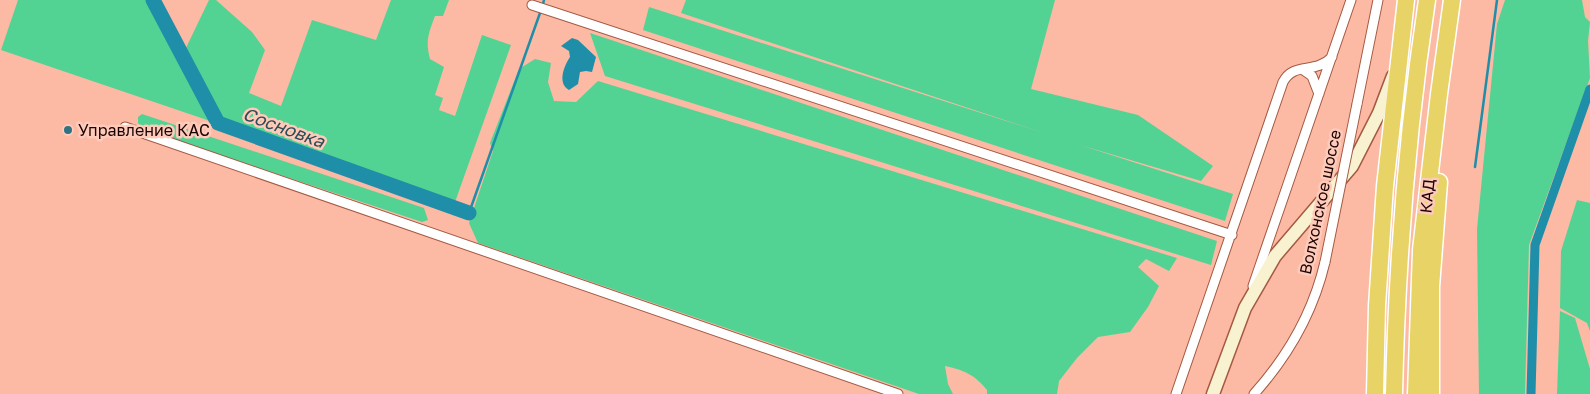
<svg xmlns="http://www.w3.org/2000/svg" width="1590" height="394" font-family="'Golos Text',sans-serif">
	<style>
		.green { fill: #52d393 }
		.water { fill: #1f8ea8 }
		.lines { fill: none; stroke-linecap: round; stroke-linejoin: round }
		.stream { stroke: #1f8ea8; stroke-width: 2.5 }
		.canal { stroke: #1f8ea8; stroke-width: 9 }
		.river { stroke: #1f8ea8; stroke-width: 15 }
		.street-casing { stroke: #a45942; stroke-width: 11 }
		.secondary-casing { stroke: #a45942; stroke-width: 15 }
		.highway-casing { stroke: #fff; stroke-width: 19 }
		.street { stroke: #fff; stroke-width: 9 }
		.secondary { stroke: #f8f2d1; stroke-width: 12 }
		.highway { stroke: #e8d366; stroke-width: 16 }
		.street-bridge-casing { stroke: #a45942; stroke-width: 11; stroke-linecap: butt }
		.street-bridge { stroke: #fff; stroke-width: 9 }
		.poi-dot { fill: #2f7284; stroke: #fecbbb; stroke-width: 2 }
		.labels { text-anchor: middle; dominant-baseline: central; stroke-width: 5; stroke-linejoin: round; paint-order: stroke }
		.poi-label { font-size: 16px; fill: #1d0300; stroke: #fecbbb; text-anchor: start }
		.street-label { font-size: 16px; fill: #1d0300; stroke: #fecbbb }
		.water-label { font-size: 18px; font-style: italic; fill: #2d4c55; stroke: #fecbbb }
	</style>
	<rect width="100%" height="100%" fill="#fcb9a4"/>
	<path class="green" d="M18,0H147L213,122L1,50Z
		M209,0H216L252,32L265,50L249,93L281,106L312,20L376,40L391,0H449L443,16H435C429,32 425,41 430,59L444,67L435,95L443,98L439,110L455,116L482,35L511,45L455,202L225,122L185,50Z
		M686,0H1055L1031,89L1138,115L1213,166L1201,181L1080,145L1233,194L1225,221L643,30L649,7L1047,134L681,13Z
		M1505,0H1582L1585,17L1590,22L1588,41L1590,78L1529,245L1525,394H1479L1477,229L1497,24Z
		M590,33L1217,241L1211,265L605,76Z
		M535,59L551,63L548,82L554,101L576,102L598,81L1177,258L1169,271L1146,259L1138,267L1159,286L1148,307L1130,332L1098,337L1077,358L1059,381L1057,394H987V390C975,375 964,370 945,366L948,384L953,394H919L478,243L469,223L493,151L490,143L519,69Z
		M142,114L424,208L428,220L422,222L142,129L138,123V117Z
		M1577,200L1590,203V331L1587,323L1560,308L1561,251Z
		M1560,311L1575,318L1590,369V394H1557Z"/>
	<path class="water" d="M572,38L578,40L596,57L592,72L586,71L580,72L578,84L569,90C557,83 564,66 570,57L569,51L561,46Z"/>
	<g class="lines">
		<path class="stream" d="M543,4L544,0
			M1475,167L1497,0
			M469,213L540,13"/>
		<path class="canal" d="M1531,394L1535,245L1590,89"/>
		<path class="river" d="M153,0L218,123L469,213"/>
		<defs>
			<path id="street" d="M532,5L1232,235
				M1302,69L1312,76L1319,94
				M1357,104L1378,0
				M125,127L898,394
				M1253,286L1351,0
				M1176,394L1283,82C1294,61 1315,75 1332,57
				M1254,394C1289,355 1313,313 1325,262"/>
			<path id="secondary" d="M1213,394L1245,308L1275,256L1352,166L1379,113L1393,76"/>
			<path id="highway" d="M1375,394L1377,306L1385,186L1406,0
				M1394,394C1397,260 1407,132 1427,0
				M1416,394L1421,250L1439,94L1452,0
				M1431,394V287L1439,182"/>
		</defs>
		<use href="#street" class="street-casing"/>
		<use href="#secondary" class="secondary-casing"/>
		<use href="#highway" class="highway-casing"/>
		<use href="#street" class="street"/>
		<use href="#secondary" class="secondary"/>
		<use href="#highway" class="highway"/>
		<defs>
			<path id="street-bridge" d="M1325,262L1357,104"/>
		</defs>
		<use href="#street-bridge" class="street-bridge-casing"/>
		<use href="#street-bridge" class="street-bridge"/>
	</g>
	<circle class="poi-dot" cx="68" cy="130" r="5"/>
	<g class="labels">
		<g class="poi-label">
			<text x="78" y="130">Управление КАС</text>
		</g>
		<g class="street-label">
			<text transform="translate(1427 196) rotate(-84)">КАД</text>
			<text transform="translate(1320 202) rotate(-78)">Волхонское шоссе</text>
		</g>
		<g class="water-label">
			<text transform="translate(284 127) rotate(20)">Сосновка</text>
		</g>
	</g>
</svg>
